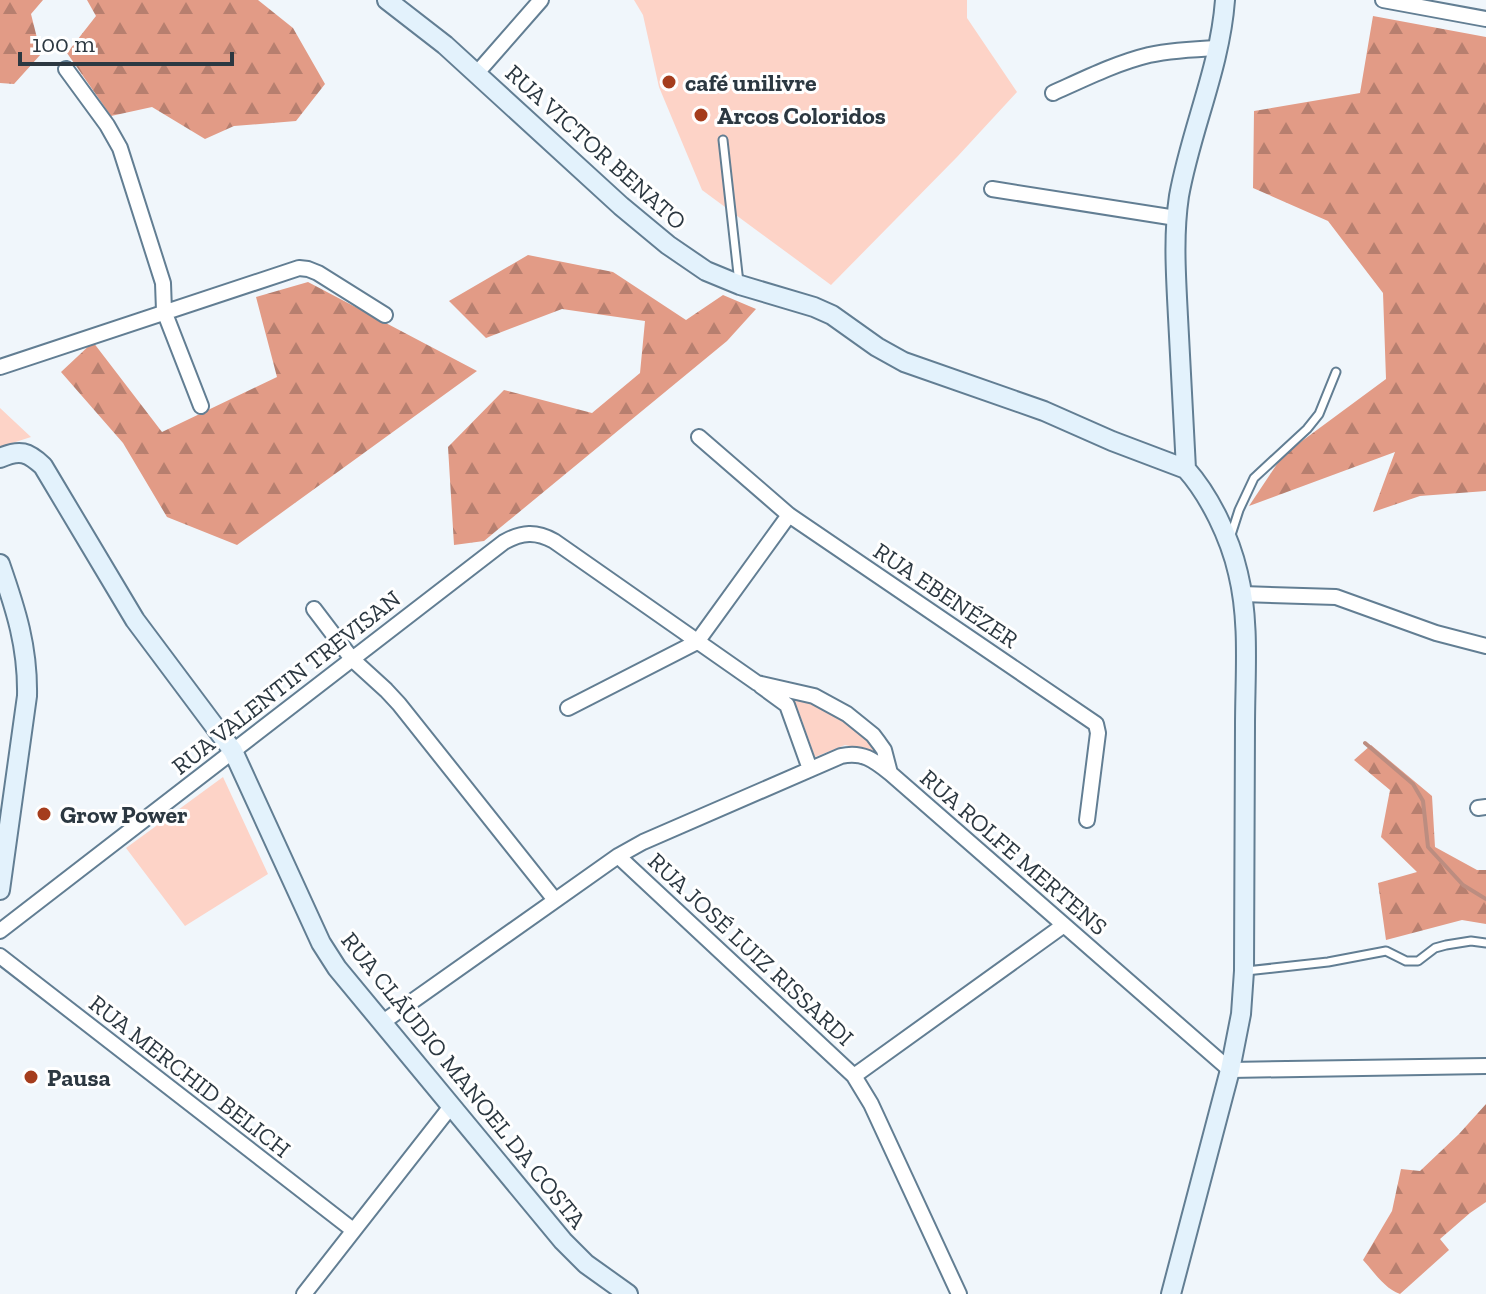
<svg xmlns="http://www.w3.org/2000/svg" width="1486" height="1294" font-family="'Zilla Slab',serif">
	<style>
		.forest { fill: url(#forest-firs) }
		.green { fill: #fdd3c7 }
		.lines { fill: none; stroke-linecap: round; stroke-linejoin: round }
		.stream { stroke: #bc8d80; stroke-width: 4 }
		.lane-casing { stroke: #627e93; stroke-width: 11 }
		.street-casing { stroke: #627e93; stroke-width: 18 }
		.secondary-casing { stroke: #627e93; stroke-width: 22 }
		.lane { stroke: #fff; stroke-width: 7 }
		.street { stroke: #fff; stroke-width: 14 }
		.secondary { stroke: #e3f2fc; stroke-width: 18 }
		.poi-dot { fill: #a53d1d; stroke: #fff; stroke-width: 3 }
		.labels { text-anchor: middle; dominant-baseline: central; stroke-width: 6; stroke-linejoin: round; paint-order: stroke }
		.poi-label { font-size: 24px; font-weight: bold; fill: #2c3841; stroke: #fff; text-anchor: start }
		.street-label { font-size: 24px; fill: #2c3841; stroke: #fff }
	</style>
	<defs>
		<pattern id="forest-firs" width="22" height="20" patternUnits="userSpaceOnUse" patternTransform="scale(2)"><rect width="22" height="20" fill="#e29b86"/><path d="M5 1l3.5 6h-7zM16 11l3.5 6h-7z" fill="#b77f6f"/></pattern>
	</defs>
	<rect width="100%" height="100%" fill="#f0f6fb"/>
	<path class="forest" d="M0,0H43L31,14L41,54L14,84L0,83Z
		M87,0H258L293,28L325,84L296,121L234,126L205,139L152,107L111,116L67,53L96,16Z
		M1373,16L1486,37V491L1420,496L1373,512L1395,452L1249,506L1283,455L1386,379L1383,293L1328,221L1253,188L1254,111L1360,93Z
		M528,255L613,272L686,320L723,295L756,309L727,341L484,541L454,545L448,447L504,390L592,413L640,373L645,321L562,309L486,338L449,301Z
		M308,282L477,371L237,545L167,517L123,443L61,372L93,342L162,432L277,377L256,297Z
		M1371,745L1432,796L1435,847L1477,870H1486V924L1462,920L1386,940L1378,883L1417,872L1381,837L1390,790L1354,760Z
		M1486,1104V1202L1470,1213L1440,1239L1449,1250L1400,1294C1385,1289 1374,1272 1363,1260L1392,1211L1401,1169L1420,1171L1459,1134Z"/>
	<path class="green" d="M634,0H967V18L1017,92L957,157L831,285L702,190L659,87L643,15Z
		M0,408L31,437L0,447Z
		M784,692C796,696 810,699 822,705C838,714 872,733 875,752L845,745L815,757L797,707Z
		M223,777L268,874L185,926L126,848Z"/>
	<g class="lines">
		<path class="stream" d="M1365,743L1413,784L1423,801L1428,847L1463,885L1486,899"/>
		<defs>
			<path id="lane" d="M723,140L739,283
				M1230,538L1239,510L1254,478L1307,429L1319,414L1336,372
				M1246,971L1328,962L1386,951L1406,961H1418L1435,948L1446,945L1471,941L1486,943"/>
			<path id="street" d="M1383,0L1486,19
				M66,69L107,125L120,148L163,283L164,311L201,406
				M477,73L541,0
				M1053,93C1084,79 1116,63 1149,55C1172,50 1195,49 1219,48
				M992,189L1176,218
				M0,367L299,268L308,269L318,273L385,315
				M699,437L789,515L1096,724L1098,733L1087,820
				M1242,594L1336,597L1436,633L1486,646
				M314,609L352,659L386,690L399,704L555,900
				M761,686L787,705L810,769
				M568,708L697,642L789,515
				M1478,808L1486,807
				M618,856L854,1076L871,1104L959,1294
				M0,931L504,542C522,532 536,531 554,541L757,683L814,696L847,714L873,735L879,743L884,750L890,773L1230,1070L1486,1066
				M0,956L353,1230
				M383,1022L618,856L643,842L841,756C862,751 874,760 890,773
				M854,1076L1064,925
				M304,1294L452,1105"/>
			<path id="secondary" d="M387,0L445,45L621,206L668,245L706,271L740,285L814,307L832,315L877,347L904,362L1044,411L1112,441L1186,469
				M0,458C20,449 28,452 43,466L135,620L233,751L321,943L337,968L563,1241L586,1264L628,1294
				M0,564C16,610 28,647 27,696L0,890
				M1171,1294L1230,1070L1241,1014L1244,971C1244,889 1245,807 1245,726C1245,675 1250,622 1238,573C1230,538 1210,496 1186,469C1183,419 1181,368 1178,317C1176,277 1173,236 1179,196C1191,129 1220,68 1225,0"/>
		</defs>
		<use href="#lane" class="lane-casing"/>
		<use href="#street" class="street-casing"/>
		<use href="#secondary" class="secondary-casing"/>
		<use href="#lane" class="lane"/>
		<use href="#street" class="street"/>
		<use href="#secondary" class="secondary"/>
	</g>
	<g class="poi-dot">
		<circle cx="669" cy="82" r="8"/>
		<circle cx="701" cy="115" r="8"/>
		<circle cx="44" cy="814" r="8"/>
		<circle cx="31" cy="1077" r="8"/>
	</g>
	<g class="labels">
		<g class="poi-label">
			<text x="685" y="82">café unilivre</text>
			<text x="717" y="115">Arcos Coloridos</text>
			<text x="60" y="814">Grow Power</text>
			<text x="47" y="1077">Pausa</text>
		</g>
		<g class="street-label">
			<text transform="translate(596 147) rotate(42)">RUA VICTOR BENATO</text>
			<text transform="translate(946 595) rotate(34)">RUA EBENÉZER</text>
			<text transform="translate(286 682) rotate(-38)">RUA VALENTIN TREVISAN</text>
			<text transform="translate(1014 852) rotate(41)">RUA ROLFE MERTENS</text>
			<text transform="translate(751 949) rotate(43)">RUA JOSÉ LUIZ RISSARDI</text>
			<text transform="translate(190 1076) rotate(38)">RUA MERCHID BELICH</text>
			<text transform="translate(464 1080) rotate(51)">RUA CLÁUDIO MANOEL DA COSTA</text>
		</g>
	</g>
	<path d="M20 52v12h212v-12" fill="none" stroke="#2c3841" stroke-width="4"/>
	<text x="32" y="52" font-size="24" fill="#2c3841" stroke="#ffffff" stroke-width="6" paint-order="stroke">100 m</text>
</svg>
